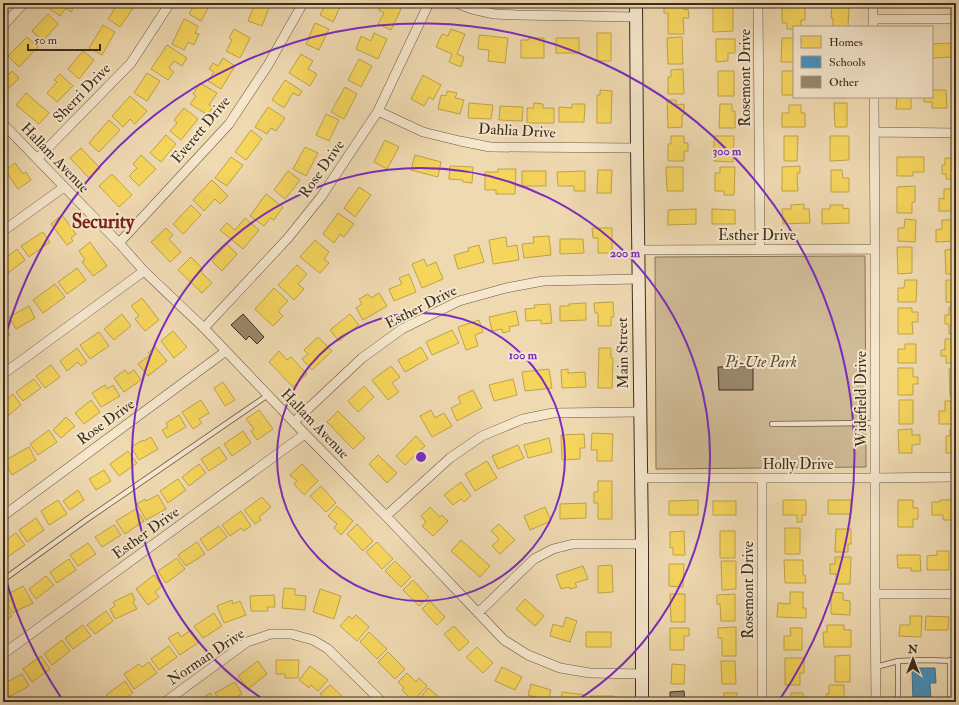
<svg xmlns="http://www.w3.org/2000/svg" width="959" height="705" font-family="'IM FELL Double Pica',serif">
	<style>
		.green { fill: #d0bc98; stroke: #85755b }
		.homes { fill: #f6d55c; stroke: #bea349 }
		.schools { fill: #4393c3; stroke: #407592 }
		.building { fill: #98876a; stroke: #3a2e1e }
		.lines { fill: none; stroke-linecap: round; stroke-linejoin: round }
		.lane-casing { stroke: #675943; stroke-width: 6 }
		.street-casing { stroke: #675943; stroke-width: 10 }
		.secondary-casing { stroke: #3a2e1e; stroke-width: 14 }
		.lane { stroke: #f5e6cc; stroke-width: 4.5 }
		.street { stroke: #f5e6cc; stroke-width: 9 }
		.secondary { stroke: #f5e6cc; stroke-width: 12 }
		.ring { fill: none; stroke: #7b2cbf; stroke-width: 2 }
		.labels { text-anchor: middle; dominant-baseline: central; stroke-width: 4; stroke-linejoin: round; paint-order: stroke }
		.street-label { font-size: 15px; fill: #3a2e1e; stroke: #f5e6cc }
		.park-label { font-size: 15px; font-style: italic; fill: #584a36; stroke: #f5e6cc }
		.district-label { font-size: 19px; font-weight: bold; fill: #7a1f14; stroke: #f5e6cc }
		.centre { fill: #7b2cbf; stroke: #f5e6cc; stroke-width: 2 }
		.ring-label { font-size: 12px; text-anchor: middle; font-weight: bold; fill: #7b2cbf; stroke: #f5e6cc; stroke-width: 4; stroke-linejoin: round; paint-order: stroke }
	</style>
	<rect width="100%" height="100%" fill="#efd9b1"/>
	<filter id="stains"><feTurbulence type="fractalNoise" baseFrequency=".005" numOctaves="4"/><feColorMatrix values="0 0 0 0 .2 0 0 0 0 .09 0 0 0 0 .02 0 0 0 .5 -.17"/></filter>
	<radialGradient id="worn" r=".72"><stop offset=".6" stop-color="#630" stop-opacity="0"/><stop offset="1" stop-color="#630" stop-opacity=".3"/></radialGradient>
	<path class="green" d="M865,256L866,467L656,469L655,257Z"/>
	<path class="homes" d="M54,3H77L71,12L66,8L60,16L50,9Z
		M112,3H126L133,8L120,27L108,19L115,8L110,5Z
		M195,3H211L201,21L189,14Z
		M255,3H266L270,5L262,26L248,21Z
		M326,3H342L333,22L320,15Z
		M382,3H388L401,9L391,30L378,24L384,13L379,10Z
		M713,5H733V31L713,32Z
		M832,5L849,6L848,27H833V18H831Z
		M664,6H683L684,10L688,9L689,18H683L684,34H668V13H664Z
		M782,7H805V20H801V27H794V29H787V23H782Z
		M48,14L58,24L43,41L32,31Z
		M184,19L198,26L195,33L199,34L194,45L188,42L184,50L172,44Z
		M315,23L329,29L319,50L306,44Z
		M103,25L115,32L102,55L89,48Z
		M234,29L250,38L240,58L226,51L232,40L229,38Z
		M451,29L465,34L457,54L464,57L461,67L449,62L452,54L436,47L442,34L448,36Z
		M374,33L387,39L378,59L356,49L361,36L371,41Z
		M597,33H611V61H597Z
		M479,35L508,38L505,63L488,61L489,50L478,49Z
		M27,37L38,47L19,67L8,56Z
		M682,37L683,64H668L667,38Z
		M529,38H544V58H521V40H529Z
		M556,38H579V53H556Z
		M782,38H794V62H781Z
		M716,39H735V53H728V61L716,62Z
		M951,43L952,57L932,58V44Z
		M167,45L187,58L182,66L174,61L169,68L174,72L168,80L151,69Z
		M83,51L94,60L79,79L68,69Z
		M301,54L313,61L308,69L317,74L310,86L289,73Z
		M223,58L235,66L221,89L208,81L214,72L209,69L213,63L218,66Z
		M359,59L372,66L361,87L348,80Z
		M3,69L9,74L12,71L19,78L5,92L3,90Z
		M683,69L684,94H668V77H671V70Z
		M718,71H734V96H718Z
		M782,71H794V95H782Z
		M147,73L160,81L147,101L134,93Z
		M60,74L73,86L57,102L47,93L57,82L54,80Z
		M423,75L441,85L433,100L429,97L424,106L411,99Z
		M285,80L302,91L299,96L293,93L284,108L272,100Z
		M200,83L217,93L209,105L213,107L208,115L190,104L196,96L193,94Z
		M345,87L357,94L344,119L331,112Z
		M600,90L612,91L611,123H597V95H600Z
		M932,90H946L947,108H932V102H924V97H932Z
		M447,91L457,93L455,98L464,100L460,114L438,109L441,95L446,96Z
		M952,91H956V102H951Z
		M26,93L49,113L39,124L16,105Z
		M130,96L147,111L135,124L130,119L123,127L112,116Z
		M897,97H911V109H896Z
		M667,100H676V105L684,104V115H682V127L668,128Z
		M469,103L493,105L491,119L468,118Z
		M534,103L543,104V108H554V123H527V108H533Z
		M834,103H847V127H835Z
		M572,104H585L584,122H559V107L572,108Z
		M720,104H732V111H735V128H719Z
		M789,105H801V113H805V127H782V113H789Z
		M500,106L523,107L522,121L499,120Z
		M268,107L285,118L276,131L271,128L267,134L255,127Z
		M184,108L198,119L181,140L170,131L177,123L174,120Z
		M326,114L339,120L329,141L316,135Z
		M109,120L120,130L99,152L89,143Z
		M251,130L262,139L246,160L235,152Z
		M166,135L176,144L161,162L150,153Z
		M671,136H684V143H688V151H684V161H668V144H671Z
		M714,136H734L733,162L714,161Z
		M784,136H798L797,161H784Z
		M830,136H849V160L830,161Z
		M385,140L399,147L387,169L374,162Z
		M305,147L318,153L306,176L293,169Z
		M81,148L100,168L89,178L70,158Z
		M141,155L156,169L139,186L129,176L137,168L133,164Z
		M415,155L441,162L438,177L411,170Z
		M231,157L243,165L227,186L215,178Z
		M897,157H924V172H913V176H897Z
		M945,158H956V179H946V174H942V165H945Z
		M15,163L23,174L26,172L31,180L18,189L5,170Z
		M450,166L473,167L472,183L463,182V180L449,179Z
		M800,166V173H797L798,191H782V167Z
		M666,167H683V191H667Z
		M720,167H735L734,195H724V191H715V173H720Z
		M498,169H516L515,194H496V190H485V172H498Z
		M598,170H612L611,193H597Z
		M831,170H842L843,178H849V192H831Z
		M288,171L300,180L285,199L274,190Z
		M522,171H546V186H522Z
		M585,171V191H574V186H558L557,172Z
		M112,174L132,195L119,207L99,186Z
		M212,180L228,196L220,204L215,199L204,211L193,200Z
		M915,186V202H912V213H897V187Z
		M359,187L371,195L355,217L344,208Z
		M944,189H956V211H939V198L944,199Z
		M266,194L283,207L274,220L270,218L264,226L250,216Z
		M804,204V209H809L810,223L783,224L782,209H791V205Z
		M191,205L201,215L183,234L173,224Z
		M830,205H843V209L849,208V223L822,224V209H830Z
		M696,209V224L668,225V210Z
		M712,209L735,210V224H712Z
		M338,213L354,224L344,237L340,234L334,243L323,234Z
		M62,215L76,234L71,238L73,241L67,245L51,224Z
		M245,218L259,230L243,249L220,230L227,223L235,230Z
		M905,219L916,220L915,242L898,241V228H904Z
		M942,220H956V241L936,242V230L942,229Z
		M166,228L173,235L169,239L181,252L170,262L151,242Z
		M592,228H612V253H598V238H593Z
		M43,232L50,242L29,257L21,246Z
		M549,236L551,255L524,258L522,244L534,243L533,237Z
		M506,237L507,247L517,245L519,260L493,264L489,240Z
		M560,239H583L584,253L560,254Z
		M315,240L329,252L324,259L329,263L320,273L300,257Z
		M90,242L107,266L93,276L82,262L85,260L79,251Z
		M227,244L237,254L222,271L212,261Z
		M479,245L484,262L458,269L454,255L469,251L468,248Z
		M897,247H912V273L898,274Z
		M17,249L25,260L7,274L3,268V260Z
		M956,249V274H946L945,250Z
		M191,257L203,269L201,272L212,283L202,293L178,270Z
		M424,259L427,266L436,262L443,279L422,288L412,264Z
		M297,265L307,274L298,284L304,289L294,300L278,285Z
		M77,268L86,280L67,294L58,282Z
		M409,274L416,292L394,301L389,289L402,284L399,278Z
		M905,280H917L916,302H898V288H904Z
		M946,280H956V302H946Z
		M55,284L65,297L43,313L33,300Z
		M274,288L288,301L278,311L283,316L273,326L255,309Z
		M379,293L387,306L363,320L356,308L362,304L359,299L368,294L371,298Z
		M142,298L159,320L145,331L135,319L139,316L131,306Z
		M613,302L614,317H611V326H598V313H595L594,303Z
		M586,303V320L560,321V306H569V304Z
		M550,304L552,323L541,324V320L526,321L525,309L535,308L534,305Z
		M29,306L35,318L16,329L9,317Z
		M949,307H956V334H949V324H945V315H949Z
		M898,308H912V312H918V322H912L913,334H898Z
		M516,311L519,325L509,327L510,331L503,333L502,329L492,331L489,317Z
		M122,314L131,326L114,340L104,329Z
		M350,314L359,325L339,341L330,330Z
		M479,320L483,332L475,335L478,346L466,350L458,327Z
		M3,324L10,335L3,340Z
		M452,330L459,343L432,355L426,342Z
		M173,331L187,347L174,358L161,341Z
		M99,332L109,346L90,359L80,345Z
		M318,337L332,351L312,370L302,359L308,354L304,350Z
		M945,339H956V363H946V356H941V350H945Z
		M905,344H916V363H898V349H905Z
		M155,347L167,361L148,376L138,364L150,355L148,353Z
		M421,347L428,359L405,372L398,360Z
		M77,348L87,362L81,366L78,362L67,371L60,361Z
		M599,348H611V358H613L612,388H598Z
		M279,351L287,360L291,357L307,374L293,387L269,362Z
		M51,365L60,377L45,388L36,376Z
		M391,366L400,377L392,383L399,392L388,400L372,380Z
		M898,368H913V377H918V384H913V395H898Z
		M549,369L552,388L525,391L522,372Z
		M568,369V373L585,372L586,387L562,388L561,370Z
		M949,369H956V395L950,396Z
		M125,370L128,374L134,370L141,380L124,392L114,378Z
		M34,379L41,388L23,401L16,392Z
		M513,379L517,395L494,401L489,385Z
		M223,382L235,400L225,406L214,388Z
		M105,385L107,389L113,385L120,396L101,407L92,393Z
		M364,386L374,397L358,412L348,401Z
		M473,390L482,408L457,421L451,408L461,403L458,397Z
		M13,394L21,405L4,419L3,418V402Z
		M91,400L100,412L84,424L75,413Z
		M201,400L209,413L199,419L202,423L193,429L182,412Z
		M899,400H913V424H899Z
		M945,401H956V424H939V411H945Z
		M259,410L273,429L257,440L251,431L254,429L246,419Z
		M431,410L435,418L444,413L452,426L432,437L420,416Z
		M338,411L365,438L353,449L327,422Z
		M179,415L186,427L167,438L162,430L168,427L166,423Z
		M66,417L75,426L61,438L53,430Z
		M912,429V435H920V444L912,445V453H899L898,430Z
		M950,429H956V453H946V436H950Z
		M49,430L57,442L38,455L30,444Z
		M243,431L251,443L232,456L224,444Z
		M592,433L613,434L612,461H597V450H591Z
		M584,434L585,448H580V459L562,460L561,435Z
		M416,436L425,446L405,465L396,456Z
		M151,437L158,449L139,460L131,447L143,440L144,441Z
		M549,438L552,452L528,458L524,445Z
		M518,445L524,458L498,469L492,456Z
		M29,447L36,460L12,475L4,461Z
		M219,447L227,459L209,471L201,459Z
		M128,451L137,463L119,476L110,464Z
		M378,455L397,473L387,483L369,464Z
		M487,461L497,478L475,491L465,474Z
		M199,464L206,473L189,486L182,477Z
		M302,464L318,481L304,495L294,484L297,481L290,475Z
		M104,470L111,481L96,490L89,479Z
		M178,479L186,490L168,503L160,491Z
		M598,481H612V519H598V503H594V492H598Z
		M461,482L471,496L464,502L461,499L453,505L444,495Z
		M321,486L336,503L326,512L310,496Z
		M78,490L84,500L70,510L63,501Z
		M158,495L166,509L146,520L137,504L145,499L146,501Z
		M262,497L271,507L259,517L261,520L255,524L244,510Z
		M58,500L67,514L49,525L41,511Z
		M698,500V515H669V501Z
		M783,500H806V515H802V522H797V515H783Z
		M828,500H851V514H828Z
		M898,500H913V508H918V519H913V527H898Z
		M940,500H954V520H943V515H932V502H940Z
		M713,501H736V515H713Z
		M586,503V518L560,519V504Z
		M337,506L353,521L341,535L334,528L337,524L328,516Z
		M430,507L440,517L442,515L448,521L433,536L422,526L426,522L421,516Z
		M545,507L551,521L530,530L524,516Z
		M136,509L144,521L125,534L116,521Z
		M241,511L251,526L244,531L241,528L230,536L222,525Z
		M36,518L44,530L27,542L19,530Z
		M357,524L373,541L363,551L347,534Z
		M499,524L515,540L500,554L492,546L499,539L491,531Z
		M114,525L121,535L102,547L95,537Z
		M219,526L227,537L208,551L200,539Z
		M785,528H800V554H785Z
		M836,529H851V544H848V552H835Z
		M684,531L685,555H673V547L670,548V532Z
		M720,531H735V558H720Z
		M16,533L25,545L6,558L3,553V542Z
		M461,540L490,566L480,577L451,551Z
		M197,542L205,554L186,566L178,555Z
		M377,542L393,559L382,569L366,552Z
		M88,543L96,554L78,566L70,555Z
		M937,551H949V570H927V556L937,555Z
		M897,555H920L921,571H911V568H898Z
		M835,557H851L850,584H836V574H830V564H835Z
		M177,558L185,569L166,583L158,571Z
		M69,559L76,570L57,583L50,572Z
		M784,560H803V575H805L806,583H785Z
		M395,561L411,577L401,587L385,571Z
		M721,561H736V589L722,590Z
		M669,564H684L683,587L669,586Z
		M612,565L613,592L598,593V566Z
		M583,566L588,579L575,583L577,587L570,589L569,587L561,589L556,575Z
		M154,575L162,586L155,592L159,597L148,605L136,589Z
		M46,576L54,585L36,599L29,589Z
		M413,580L429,597L419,606L403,590Z
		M23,586L33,603L12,613L7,603L10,601L6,595Z
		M284,588L295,589V595L306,596L305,610L282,608Z
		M320,589L341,596L334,619L313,612Z
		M790,592H803V608H806V618L777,617L778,603L790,604Z
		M831,592L843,593V600L850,601V615L831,614Z
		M132,593L135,600L133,602L137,609L115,619L110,609L115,606L113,602Z
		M670,594H685V622H671Z
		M735,594V621H721L720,604H717V595Z
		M274,595L275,607H267L268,611H251L250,596Z
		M525,599L544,616L535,626L516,609Z
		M232,600L233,604L240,601L246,615L224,623L217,606Z
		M430,601L445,617L437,625L422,609Z
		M3,605L12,616L3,623Z
		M106,611L113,621L95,634L87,625Z
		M214,613L222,626L203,638L194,626Z
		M356,615L369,627L357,641L340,626L349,616L352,619Z
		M910,616H922L921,637L899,636L900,625H910Z
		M926,616L949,617L948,630H925Z
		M566,617L577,621L570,642L550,636L553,624L563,627Z
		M83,625L91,636L73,649L65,638Z
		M827,625H844V630H851V647H824L823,632H827Z
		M454,626L469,642L459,651L444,634Z
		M736,627V656H722V638H718V628Z
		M670,628H689V636H684V650H670Z
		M790,628H802V650H784V636H791Z
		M191,630L199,642L180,655L168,638L178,632L181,637Z
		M369,632L387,649L377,659L360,642Z
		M586,632H611V647H586Z
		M62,640L70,651L52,665L44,654Z
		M169,646L177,657L159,670L151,659Z
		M477,647L493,663L483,673L466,657Z
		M388,652L405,669L395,679L378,662Z
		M850,655V682H835V656Z
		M41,656L50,669L32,682L23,669Z
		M785,658H804V673H800V685H785Z
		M276,660H299L298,678H285V674H276Z
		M258,661L267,674L248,689L238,676Z
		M721,661H735L736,684H722Z
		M149,662L157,673L134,689L124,674L139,664L142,667Z
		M672,664L685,665L684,684H671Z
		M310,666L328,680L318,691L311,685L309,688L299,680Z
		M502,667L522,677L515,690L495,681Z
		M407,673L416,682L419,678L427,686L413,701L402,690L404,688L398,682Z
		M22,674L29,686L9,697L3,686V684Z
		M125,681L133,693L120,702H111L106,695Z
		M235,682L242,694L228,702H220L215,693Z
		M531,684L551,690L548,701L528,695Z
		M330,685L347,701L346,702H328L320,694Z
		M829,685H844V698H852V702H826V694H829Z
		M428,688L438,696L434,700L436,702H417Z
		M562,692L585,695L584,702H561Z
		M210,693L216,702H198Z
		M724,693H737V702H724Z
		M791,693H803V702H784V701H791Z
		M590,696H614V702H591Z"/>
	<path class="schools" d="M912,668H935L936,683H930L931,702H913Z"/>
	<path class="building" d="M243,314L264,337L257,344L249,336L246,340L231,325Z
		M753,366V390H719L718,367Z
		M684,691L685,702H670V692Z"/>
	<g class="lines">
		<defs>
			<path id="lane" d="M772,424L875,423
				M3,580L86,520L268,395
				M950,660V702
				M876,667L898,661L925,660L956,661
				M898,702V661"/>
			<path id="street" d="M456,3L472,9L494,14L517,15L636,17
				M758,3L760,249
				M873,3V27
				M873,19H956
				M3,26L24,3
				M874,97L875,249V594L876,702
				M378,111L423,132L460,141L490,147L637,148
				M3,124L119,243L144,271L204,328L305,434L386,516L504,640L528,655L560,668L590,673L642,674
				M874,132L956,133
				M37,159L131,63L170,3
				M3,231L64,187
				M119,243L229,124L268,65L303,3
				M638,250L875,249
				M204,328L288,238L321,197L378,111L429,3
				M3,374L144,271
				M294,422L362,358L402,329L459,301L506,288L543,281L638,279
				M641,478H875L956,477
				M762,478V702
				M3,516L226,351
				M386,516L450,458L482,436L523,419L553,413L640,412
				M875,594H956
				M478,613L534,559L553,549L573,544H642
				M3,654L305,434
				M165,702L247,642L271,634H291L313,640L328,649L382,702"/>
			<path id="secondary" d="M636,3L637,148L642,544V702"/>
		</defs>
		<use href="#lane" class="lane-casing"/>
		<use href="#street" class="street-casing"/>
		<use href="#secondary" class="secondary-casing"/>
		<use href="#lane" class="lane"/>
		<use href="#street" class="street"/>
		<use href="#secondary" class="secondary"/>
	</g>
	<g class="ring">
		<circle cx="421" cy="457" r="144"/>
		<path d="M266 701A289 289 0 1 1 576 701"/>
		<path d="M62 699A433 433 0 0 1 4 573M4 341A433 433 0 1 1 780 699"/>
	</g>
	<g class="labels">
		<g class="street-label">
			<text transform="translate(745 78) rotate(-90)">Rosemont Drive</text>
			<text transform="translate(82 93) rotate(-46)">Sherri Drive</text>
			<text transform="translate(201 130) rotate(-50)">Everett Drive</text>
			<text transform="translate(517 131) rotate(3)">Dahlia Drive</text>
			<text transform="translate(55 158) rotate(46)">Hallam Avenue</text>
			<text transform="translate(322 169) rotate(-55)">Rose Drive</text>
			<text x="757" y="235">Esther Drive</text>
			<text transform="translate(421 307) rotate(-27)">Esther Drive</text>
			<text transform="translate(623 353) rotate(-91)">Main Street</text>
			<text transform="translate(861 399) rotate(-90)">Widefield Drive</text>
			<text transform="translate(106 422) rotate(-36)">Rose Drive</text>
			<text transform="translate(315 424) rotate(46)">Hallam Avenue</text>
			<text x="798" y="464">Holly Drive</text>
			<text transform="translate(146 533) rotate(-36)">Esther Drive</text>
			<text transform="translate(748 590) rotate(-90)">Rosemont Drive</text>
			<text transform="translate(206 657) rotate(-34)">Norman Drive</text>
		</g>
		<g class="park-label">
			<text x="761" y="362">Pi-Ute Park</text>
		</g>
		<g class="district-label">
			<text x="103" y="222">Security</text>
		</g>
	</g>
	<circle cx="421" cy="457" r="6" class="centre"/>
	<g class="ring-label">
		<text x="727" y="155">300 m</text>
		<text x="625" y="257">200 m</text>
		<text x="523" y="359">100 m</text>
	</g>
	<rect width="959" height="705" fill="none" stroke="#efd9b1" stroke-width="16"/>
	<rect x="4" y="4" width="951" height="697" fill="none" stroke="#3a2e1e" stroke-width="2"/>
	<rect x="8" y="8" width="943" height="689" fill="none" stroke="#3a2e1e"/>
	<rect x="793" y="26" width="140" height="72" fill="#f5e6cc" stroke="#aa9c86"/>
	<rect x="801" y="36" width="20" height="12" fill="#f6d55c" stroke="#aa9c86"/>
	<text x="829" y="46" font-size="12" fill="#3a2e1e">Homes</text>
	<rect x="801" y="56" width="20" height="12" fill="#4393c3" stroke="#aa9c86"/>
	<text x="829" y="66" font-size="12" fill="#3a2e1e">Schools</text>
	<rect x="801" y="76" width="20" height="12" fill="#98876a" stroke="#aa9c86"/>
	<text x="829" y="86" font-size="12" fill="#3a2e1e">Other</text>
	<g transform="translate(913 659)" stroke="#f5e6cc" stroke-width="3" paint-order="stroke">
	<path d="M0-3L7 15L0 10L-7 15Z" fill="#3a2e1e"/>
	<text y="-6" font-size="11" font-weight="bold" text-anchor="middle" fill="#3a2e1e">N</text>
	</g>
	<path d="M28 44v6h72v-6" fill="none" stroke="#3a2e1e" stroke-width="2"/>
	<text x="34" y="44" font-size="12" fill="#3a2e1e" stroke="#f5e6cc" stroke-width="3" paint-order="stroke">50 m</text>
	<rect width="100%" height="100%" filter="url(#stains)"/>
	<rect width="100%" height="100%" fill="url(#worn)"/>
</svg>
